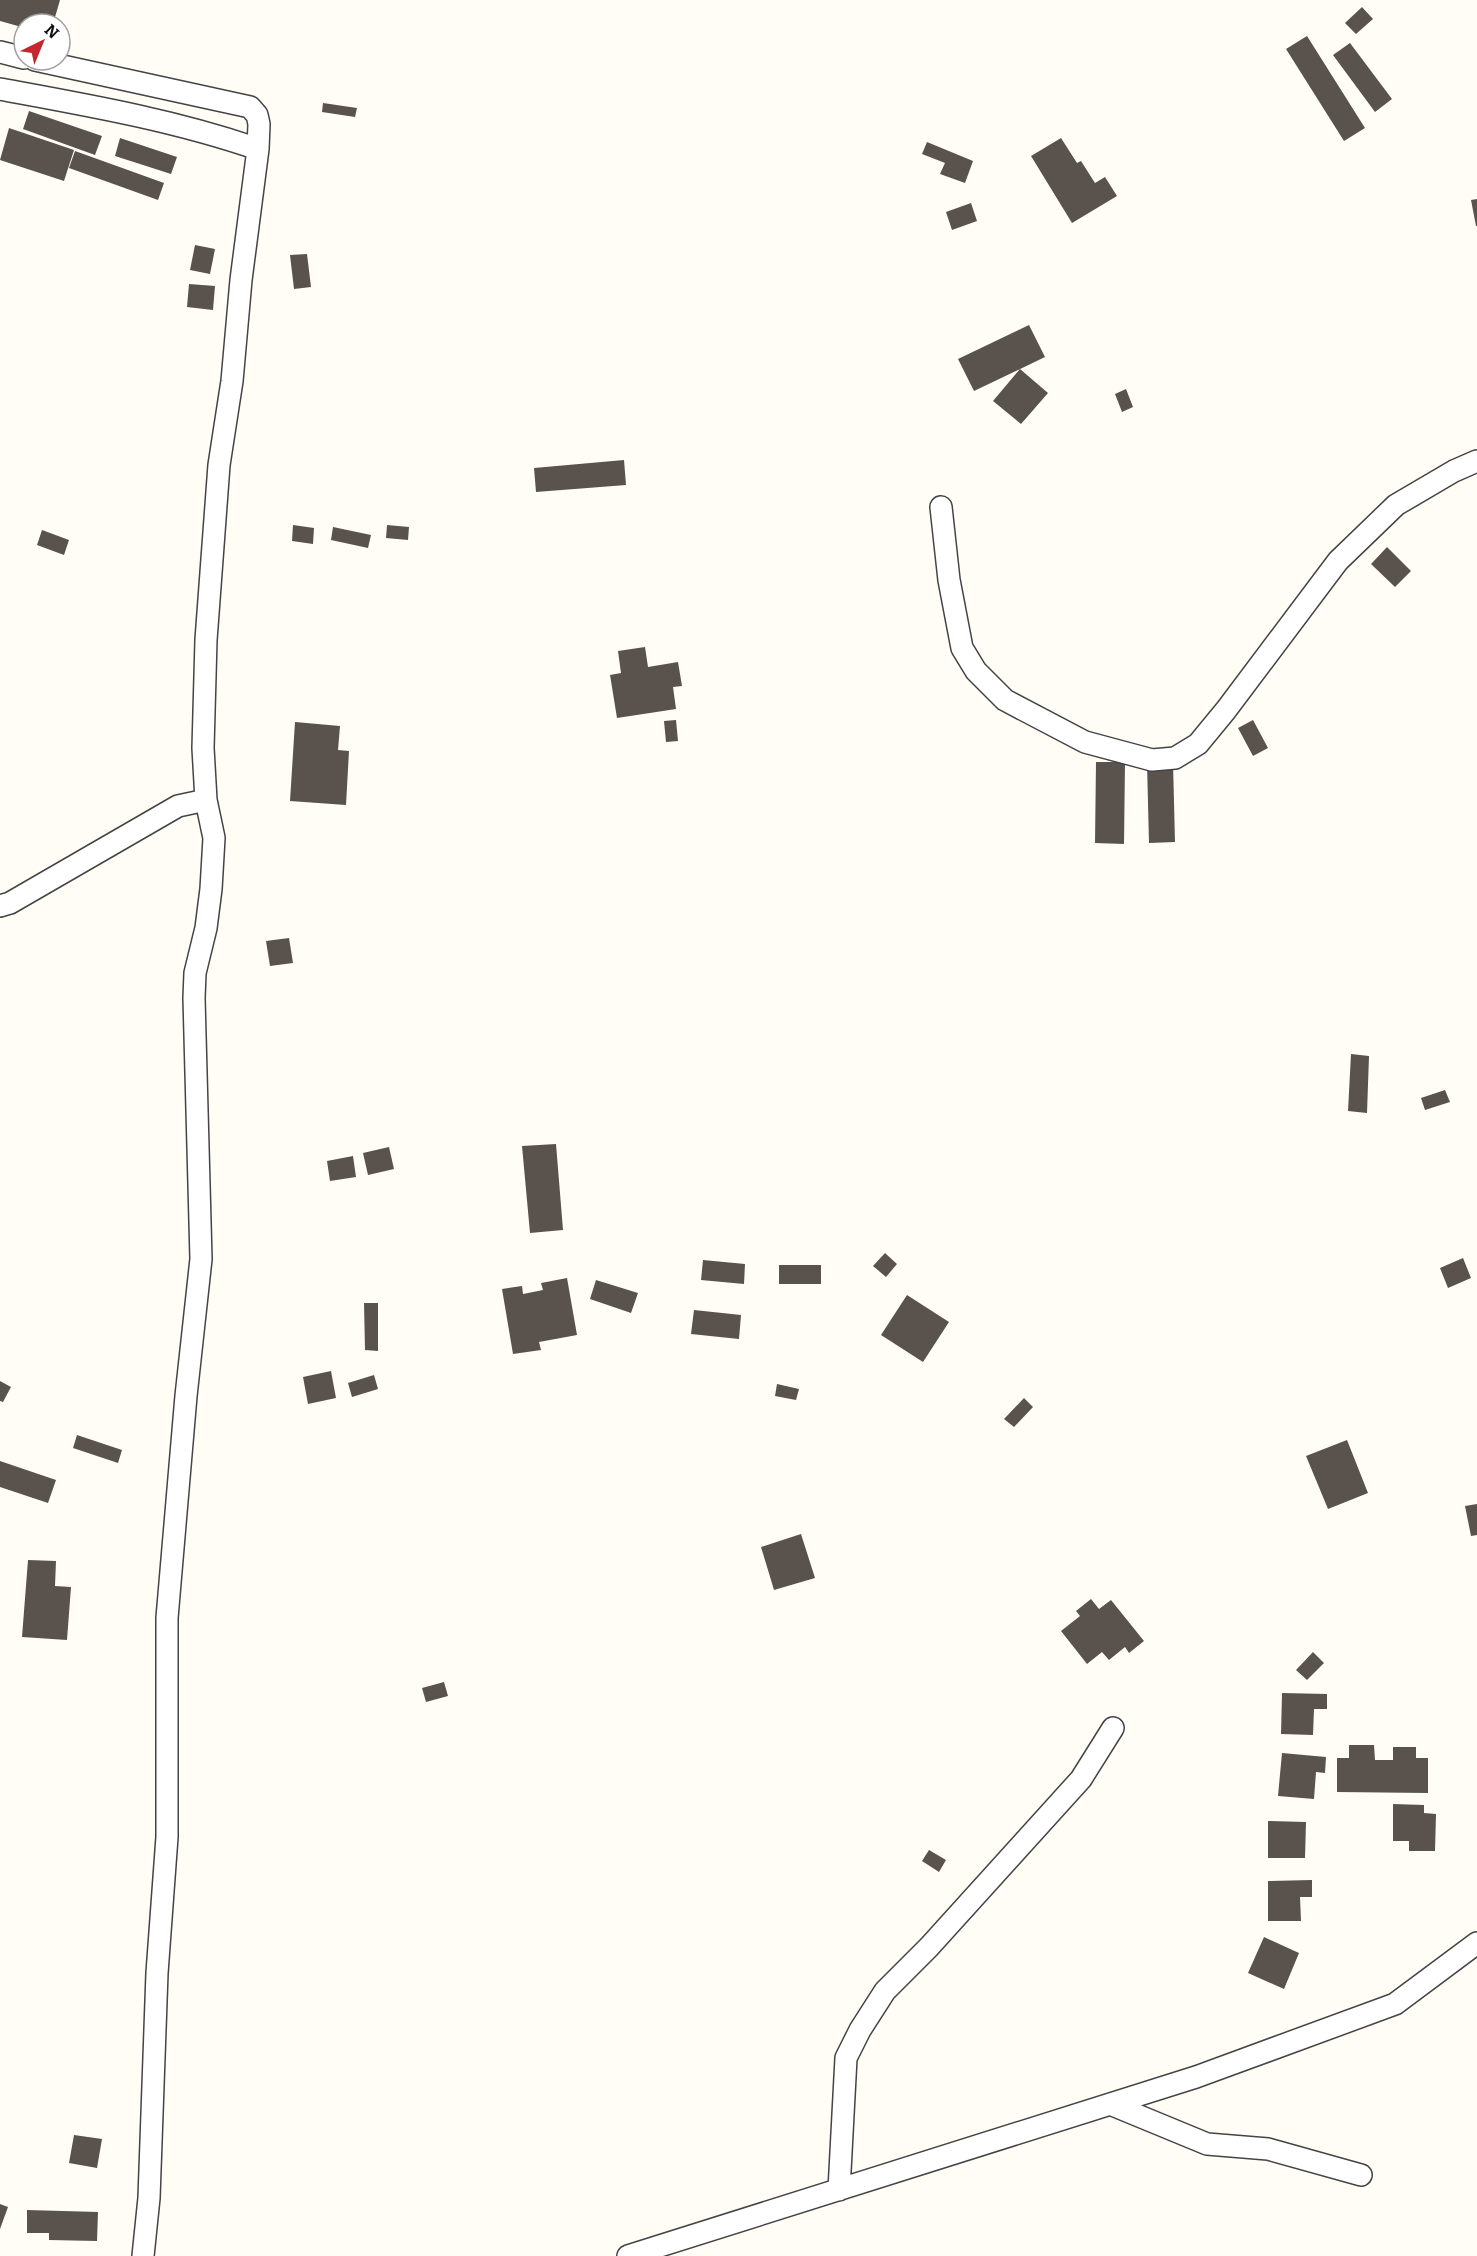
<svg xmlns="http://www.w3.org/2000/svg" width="1477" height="2256" font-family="Bitter,serif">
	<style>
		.building { fill: #5a524d }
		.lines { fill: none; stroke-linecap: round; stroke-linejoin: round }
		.minor-casing { stroke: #444; stroke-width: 24 }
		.minor { stroke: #fff; stroke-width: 21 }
	</style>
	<rect width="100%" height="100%" fill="#fffdf5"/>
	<path class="building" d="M0,0H60L53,24L41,21L40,24H24V37L16,34L18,26L0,21Z
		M1362,7L1373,19L1356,34L1345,23Z
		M1307,36L1365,128L1344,141L1286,49Z
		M1350,43L1392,99L1375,112L1333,55Z
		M323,103L357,108L355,117L322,112Z
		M29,111L102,136L95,155L23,129Z
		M9,128L74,150L64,181L0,160Z
		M120,138L177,157L171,174L115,156Z
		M1061,138L1077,163L1081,161L1095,183L1105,177L1117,196L1072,223L1031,156Z
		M927,142L973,161L965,183L940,174L945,163L922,154Z
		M75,151L164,183L158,200L69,168Z
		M1477,199V226H1476L1471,200Z
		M971,203L977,221L952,230L946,212Z
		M195,245L215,249L210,274L190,270Z
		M307,254L311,287L294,289L290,255Z
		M189,284L215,286L213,310L187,307Z
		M1029,325L1045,357L974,391L958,359Z
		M1020,369L1048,393L1021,424L993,401Z
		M1126,389L1133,407L1122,412L1115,394Z
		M624,460L626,485L536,492L534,468Z
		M293,525L314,528L313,544L292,541Z
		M387,525L409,527L408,540L386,538Z
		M333,527L371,535L368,548L331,540Z
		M42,530L69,540L64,555L37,545Z
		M1387,547L1411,571L1395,587L1371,564Z
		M645,647L648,667L678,662L682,686L673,687L676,709L617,718L610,675L621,673L618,651Z
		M676,720L678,741L666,742L664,721Z
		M1253,720L1268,748L1253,756L1238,728Z
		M295,722L340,726L338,750L349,751L346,805L290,801Z
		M1096,762H1125L1124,844L1095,843Z
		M1173,762L1175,842L1149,843L1147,763Z
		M289,938L293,963L270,966L266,941Z
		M1351,1054L1369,1056L1367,1113L1348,1111Z
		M1445,1090L1450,1102L1425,1110L1421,1098Z
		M556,1144L563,1230L530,1233L522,1146Z
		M389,1147L394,1169L368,1175L363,1153Z
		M353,1156L356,1177L330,1181L327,1161Z
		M885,1253L897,1264L886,1277L873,1266Z
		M1463,1258L1471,1278L1448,1288L1440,1268Z
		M703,1260L745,1264L744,1284L701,1280Z
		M779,1265H821V1284H779Z
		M567,1278L577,1335L539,1342L541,1350L513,1354L502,1289L522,1286L523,1294L543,1290L541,1283Z
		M596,1280L638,1293L631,1313L590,1299Z
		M907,1295L949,1322L923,1362L881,1335Z
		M364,1303H378V1351L365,1350Z
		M694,1310L741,1315L739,1339L691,1334Z
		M331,1371L336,1398L308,1404L303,1377Z
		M374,1375L378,1389L352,1397L348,1383Z
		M0,1381L11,1387L3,1402L0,1401Z
		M777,1384L799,1389L796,1400L775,1396Z
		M1024,1398L1033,1407L1014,1427L1004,1419Z
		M77,1435L122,1450L118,1463L73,1448Z
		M1347,1440L1368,1493L1328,1509L1306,1456Z
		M0,1461L56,1480L48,1503L0,1487Z
		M1477,1504V1535L1471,1536L1465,1506Z
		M801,1534L815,1578L774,1590L761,1547Z
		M28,1560L56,1561L55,1586L71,1587L67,1640L22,1637Z
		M1091,1599L1099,1609L1111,1600L1144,1641L1129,1653L1125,1647L1109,1660L1102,1652L1087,1664L1061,1631L1080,1616L1076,1611Z
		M1313,1652L1324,1663L1307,1680L1296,1670Z
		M444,1682L448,1696L426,1702L422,1688Z
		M1282,1693L1327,1694V1709H1314L1313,1735L1281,1734Z
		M1349,1745H1374L1375,1760H1393V1747H1416V1758H1428V1793L1337,1792V1758H1349Z
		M1282,1753L1326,1757L1325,1773L1316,1772L1314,1799L1278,1796Z
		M1393,1804L1424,1805V1813L1436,1814L1435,1851H1409V1841H1393Z
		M1268,1821L1306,1822L1305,1858H1268Z
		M929,1850L946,1860L939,1872L922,1861Z
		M1312,1880V1897H1300L1301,1921H1268V1881Z
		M1264,1937L1299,1953L1284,1989L1248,1973Z
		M74,2135L102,2139L97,2168L69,2163Z
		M0,2204L8,2207L0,2229Z
		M27,2210L98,2212L97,2241L49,2240V2233H27Z"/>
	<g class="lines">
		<defs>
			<path id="minor" d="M0,52L24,58
				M35,60L250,107L257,115L259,124L258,149L241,280L232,381L219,465L206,640L203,748L206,800L214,838L211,889L206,928L195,973L194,998L201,1259L186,1396L167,1618V1837L157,1973L149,2198L143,2256
				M0,89C87,105 174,120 258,149
				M941,507L949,580L962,648L976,671L1005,700L1085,742L1152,760L1175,758L1198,744L1226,710L1338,561L1396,505L1454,471L1477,461
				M0,906L10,903L178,806L206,800
				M1110,2104L1207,2144L1268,2149L1361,2175
				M839,2190L846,2058L860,2030L885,1991L929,1947L1081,1779L1113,1728
				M628,2256L1196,2077L1395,2004L1477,1943"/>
		</defs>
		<use href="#minor" class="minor-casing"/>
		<use href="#minor" class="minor"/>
	</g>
	<g transform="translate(42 42) rotate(43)"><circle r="28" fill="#ffffff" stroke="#a0a0a0" stroke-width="1.5"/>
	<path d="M0-4.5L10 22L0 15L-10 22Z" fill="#c4262e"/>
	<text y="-9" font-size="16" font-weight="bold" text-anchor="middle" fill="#111111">N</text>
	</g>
</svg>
